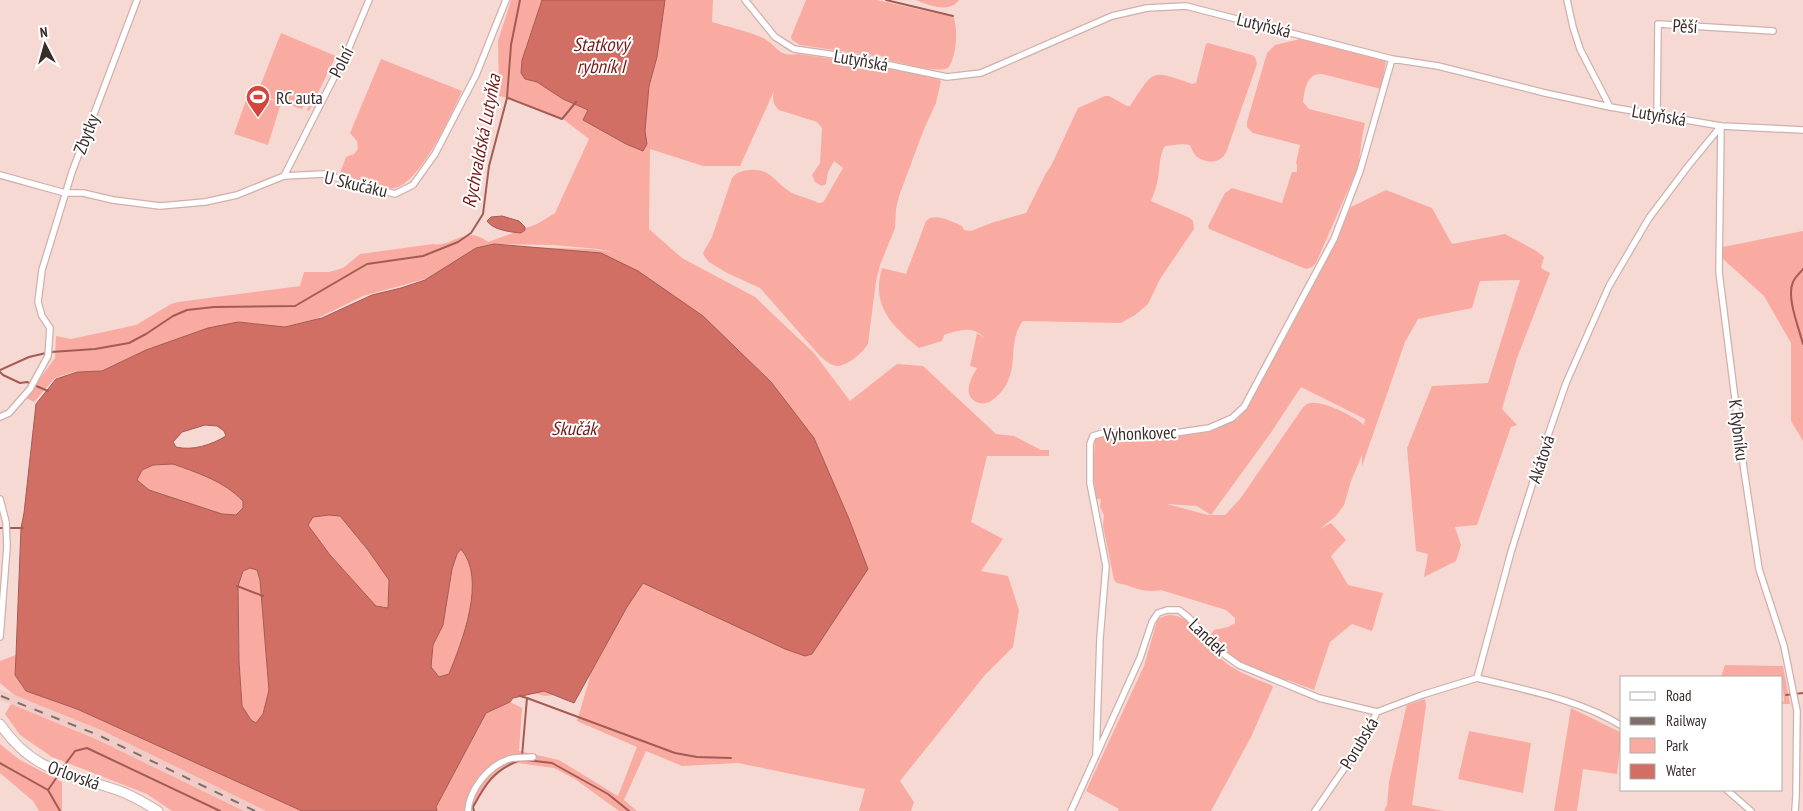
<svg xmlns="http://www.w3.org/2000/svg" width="1803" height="811" font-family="'PT Sans Narrow',sans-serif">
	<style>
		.built { fill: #f1cbc6 }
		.green { fill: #f9aba1; fill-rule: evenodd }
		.water { fill: #d16f64; stroke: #a35b53; fill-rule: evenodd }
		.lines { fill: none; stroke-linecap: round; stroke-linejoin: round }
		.stream { stroke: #a35b53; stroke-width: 2 }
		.minor-casing { stroke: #ceb1ad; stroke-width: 8 }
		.secondary-casing { stroke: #ceb1ad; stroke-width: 11 }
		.minor { stroke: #fff; stroke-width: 5.5 }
		.secondary { stroke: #fff; stroke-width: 9 }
		.rail { stroke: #806e6b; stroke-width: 2; stroke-dasharray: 9 9; stroke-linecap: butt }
		.labels { text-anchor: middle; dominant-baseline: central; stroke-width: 4; stroke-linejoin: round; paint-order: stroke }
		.street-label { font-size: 18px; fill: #382d2b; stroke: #fff }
		.poi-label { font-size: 18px; fill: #382d2b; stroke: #fff; text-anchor: start }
		.water-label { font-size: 19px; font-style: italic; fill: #741a17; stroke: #fff }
	</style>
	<rect width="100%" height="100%" fill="#f7d9d4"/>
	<path class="built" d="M0,690L70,717L101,730L266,811H244L96,739L66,726L0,700Z"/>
	<path class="green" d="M511,0H542L525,49V79L537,82L563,99L588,110L583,120L647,144L645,132L649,86L657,57L664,0H713L712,22C725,26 754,33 765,39C779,48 778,57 798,54L849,61L937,78L941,81L936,103L924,129L899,196L896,209L895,228L880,265L876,281L868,344C863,352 849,365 838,366C831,366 825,360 820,356L760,288L727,273L709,262L705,257L703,253L712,237L732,178C737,172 741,171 749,170C771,167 775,184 792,193C800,197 810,198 818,203H821L824,201L843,168L834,161L828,172L826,184L822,186L815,182L812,175L820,163L822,128L817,122L779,110C773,105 772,99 774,91L740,166H703L650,149L649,229L682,258L755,297L814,353L850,401L897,364L923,366L996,434L1014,436L1041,450H1049V456H987L971,522L1003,539L981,571L1008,576L1019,610L1013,647L985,675L900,781L914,802L911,811H859L865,789L738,763L682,766L646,751L624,800L637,811H619L575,779L554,768L518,763L506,766L488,784L480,795L472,811H437L436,807L486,713L510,702L522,708L519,751L559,760L618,796L637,747L577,721L590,677L562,694L545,696L464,674L452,668L449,675L438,677L431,667L433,645L443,625L452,569L457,554L461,549L465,554L486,246L592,249L617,253L598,249L553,245L494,244L476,248L429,278L363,296L314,320L285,327L238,322L193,333L146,350L102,371H76L55,378L34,402L26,398L55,358L56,336L71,339L136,325L171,304L178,302L300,286L304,272H329L343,268L360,254L433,244C452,248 465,224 488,242L537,224L555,213L589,139L563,119L516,100L499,96L498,41Z
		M806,0H877L953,17C959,28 956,59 948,68C935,73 906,64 892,61C885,59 882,54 874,56L800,45L792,40L791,37Z
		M916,0H959C949,14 929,5 916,0Z
		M281,33L336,56L309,111L307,110L311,103L303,100L302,104L304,105L302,109L257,94Z
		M1300,39L1386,61L1381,89L1322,74C1306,73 1305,90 1303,102L1309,109L1365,123C1361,138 1361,152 1358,167L1316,263L1312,267L1306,269L1209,229L1208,226L1225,193L1232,188L1282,203L1292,172H1297V165L1296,163L1300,145L1253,133L1247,127V122L1267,53L1275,45Z
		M1208,43L1252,55L1255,57L1257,64L1226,153C1219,164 1206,164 1196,156C1193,153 1192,149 1190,145C1183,143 1172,145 1165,146C1159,156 1160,167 1158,178C1157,186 1154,193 1151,201L1190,218L1193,221L1194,229L1160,279L1148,304L1135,315L1121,323L1023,321C1004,345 1025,378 991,401C987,404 981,404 976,402C962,394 971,378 977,368L970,366L977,333L984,338C974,325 958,330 944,335L942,341L919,348C891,325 871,306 882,268L906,274L926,221C935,212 952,222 962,226L964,230L971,231L994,222L1026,213L1046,173L1051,166L1078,108L1105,96H1109L1127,106H1130C1154,70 1150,69 1192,84L1196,83L1206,44Z
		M381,59L462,91C451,115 424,174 400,186C394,189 388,189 381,188L340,173L346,157L354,154L358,149L357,141L350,133Z
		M249,92L281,103L268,145L234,134Z
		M1386,190L1432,208L1452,244L1505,234L1535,250L1544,257L1541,268L1550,273L1517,358L1502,409L1517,425L1511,427L1477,525L1455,527L1461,545L1456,561L1424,577L1428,554L1416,551L1407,448L1432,386L1488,383L1520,280L1480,281L1472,308L1418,319L1405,342L1362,466V455L1351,481L1344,505L1336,516L1320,529L1331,523L1346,540L1331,556L1348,585L1383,593L1372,631L1352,624L1330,642L1314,690L1288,680L1287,681C1265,677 1239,666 1222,650C1218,646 1214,639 1211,634L1214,630L1228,627L1235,623V618L1226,610L1161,590C1143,594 1134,586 1117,583L1114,580L1103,526L1104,515L1100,507L1101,499H1096L1093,472L1095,439L1098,436L1155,438L1210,429L1238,419L1351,207ZM1301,387L1365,419L1364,425C1355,417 1320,398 1307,404C1303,406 1300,412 1297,416L1240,499L1225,515H1208L1167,504L1197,506L1211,515L1270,434Z
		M1803,231V441L1791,421V343L1764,296L1723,259V247Z
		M173,464C198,473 224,481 244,501V508L236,515L222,514L149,490L137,480L142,470L153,465Z
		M329,515L340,516L368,550L389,580L388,608L376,606L330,555L308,524L313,517Z
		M250,568L257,570L260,580L269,690L263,714L256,723L251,720L242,706L239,661L238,586L243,571Z
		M1168,615C1197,615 1206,647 1226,663C1239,673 1256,679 1271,685L1273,687L1251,737L1211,811H1118L1119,809L1086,791L1144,666L1157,621L1160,618Z
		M16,655L15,675L26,691L77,709L302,811H266L101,730L14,695L0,683V661Z
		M1725,665L1783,666L1790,704H1782V702L1784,701L1782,677H1721Z
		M1425,699L1426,706L1412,805L1444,811H1384L1387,805L1389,782L1406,708L1407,705Z
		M11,704L96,739L244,811H172L147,794L52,757L20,735L5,714Z
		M1571,708L1622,733L1617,774L1583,769L1577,811H1554Z
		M1469,731L1531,743L1523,793L1458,779Z
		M0,744L20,760L62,782V811H39L33,801L0,773Z"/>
	<path class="water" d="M542,0H665L657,57L649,86L645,131L647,144L643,151L626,144L583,120L588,110L563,99L537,82L525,79L521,73L522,60Z
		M502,216L519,221L525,227V230L521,233C510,232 493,230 487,221L491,217Z
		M494,244L601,253L638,271L703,316L771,382L814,438L849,519L868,569L812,654L805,656L785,649L643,583L627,607L574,703L544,691L513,698L510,702L486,713L436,807L437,811H302L77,709L26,691L15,675L16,655L21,528L24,513L36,404L56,379L77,372L102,371L146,350L208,328L238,322L285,327L322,318L372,295L401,288L425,280L476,248ZM205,425L217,426L224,431L226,436C211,445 193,451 176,447L173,442L182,432ZM173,464C198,473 224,481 243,501V508L236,515L222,514L149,490L137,480L142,470L153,465ZM329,515L340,516L368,550L389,580L388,608L376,606L330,555L308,525L313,517ZM461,549C487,579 462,642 449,674L439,677L431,667L433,645L443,625L452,569L457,554ZM250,568L257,570L260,580L269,690L263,714L256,723L251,720L242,706L239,661L238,586L243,571Z"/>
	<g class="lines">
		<path class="stream" d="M886,0L953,16
			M508,98L562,119L576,102
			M1803,269C1800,273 1795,277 1793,282C1786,297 1799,328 1803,344
			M51,352L95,349L129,343L146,334L173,316L187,310L214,307L295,306L367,264L423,256L458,242L471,233L483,214L489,166L507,98L511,45L520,0
			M0,370L29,357L46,353
			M0,372L3,375L20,383L27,382L48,391
			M0,528H23
			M237,586L263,596
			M1786,695L1803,693
			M520,696L527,698L522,756
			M527,698L675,753L697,757L731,758
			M526,760L552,763L608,794L629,811
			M0,763L48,790L60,811
			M61,770L75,751L87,748L220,811
			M48,790L59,774
			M474,811L473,807C486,783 493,771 520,760"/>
		<defs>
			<path id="minor" d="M745,0L775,37L794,49L856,58L947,77L981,73L1112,16L1147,8L1186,6L1392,59L1438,66L1545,93L1610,107L1721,126L1803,130
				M1567,0L1573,27L1580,49L1610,107
				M1657,115L1658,24L1773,31
				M1721,126L1719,272L1744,470L1759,569L1784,646L1797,711L1796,796L1795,811
				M0,175L65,193H83L113,200L160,206L205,202L237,195L284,176L323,174L395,194L413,185L435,154L476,75L506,0
				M284,176L348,50L369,0
				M0,417L9,413L30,389L48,356L50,328L42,316L38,302L42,270L72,172L137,0
				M0,499L6,522L7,547L0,637
				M1477,678L1511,552L1543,450L1566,383L1609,286L1649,218L1689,165L1721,126
				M1477,678C1525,690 1579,699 1622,726
				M1096,756L1100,638L1106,566L1090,483V444L1093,436L1103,433L1161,435L1209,428L1232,418L1244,407L1334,239L1360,171L1392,59
				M1727,790L1751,811
				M468,811C469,790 488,766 509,759C516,757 525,758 533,757
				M1071,811L1140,658L1152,622L1158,613L1167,610H1179L1188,617L1225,655L1239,665L1319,698L1377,712
				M1315,811L1361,744L1377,712L1422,695L1477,678"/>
			<path id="secondary" d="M0,724C33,772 67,773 117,790C132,795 145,803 158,811"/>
		</defs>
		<use href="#minor" class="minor-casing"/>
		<use href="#secondary" class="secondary-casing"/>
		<use href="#minor" class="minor"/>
		<use href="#secondary" class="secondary"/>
		<path class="rail" d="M1,696L98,735L255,811"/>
	</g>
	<defs>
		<symbol id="stadium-pin" viewBox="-11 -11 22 30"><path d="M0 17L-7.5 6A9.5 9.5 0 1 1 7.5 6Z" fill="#d3453d" stroke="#fff"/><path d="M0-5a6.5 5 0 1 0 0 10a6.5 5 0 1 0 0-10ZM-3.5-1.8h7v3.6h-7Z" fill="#fff"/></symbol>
	</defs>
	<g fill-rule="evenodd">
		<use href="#stadium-pin" x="244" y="83" width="28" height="38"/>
	</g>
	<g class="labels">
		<g class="street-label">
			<text transform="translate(1264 25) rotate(14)">Lutyňská</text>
			<text transform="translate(1685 26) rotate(3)">Pěší</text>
			<text transform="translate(861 60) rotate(10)">Lutyňská</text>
			<text transform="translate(341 62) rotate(-63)">Polní</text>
			<text transform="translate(1659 115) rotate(10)">Lutyňská</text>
			<text transform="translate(86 134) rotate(-69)">Zbytky</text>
			<text transform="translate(356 184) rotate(13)">U Skučáku</text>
			<text transform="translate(1739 430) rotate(83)">K Rybníku</text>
			<text transform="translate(1140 433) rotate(-2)">Vyhonkovec</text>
			<text transform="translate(1541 459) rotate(-72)">Akátová</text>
			<text transform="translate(1208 637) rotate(44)">Landek</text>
			<text transform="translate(1359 743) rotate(-59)">Porubská</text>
			<text transform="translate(74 775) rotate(20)">Orlovská</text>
		</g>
		<g class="poi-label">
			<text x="276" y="97">RC auta</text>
		</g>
		<g class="water-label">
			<text x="601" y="44">Statkový<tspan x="601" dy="22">rybník I</tspan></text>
			<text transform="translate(481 141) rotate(-79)">Rychvaldská Lutyňka</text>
			<text x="574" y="428">Skučák</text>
		</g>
	</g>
	<rect x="1620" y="676" width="162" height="115" fill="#ffffff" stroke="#afabaa"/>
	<rect x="1630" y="692" width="25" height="8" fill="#ffffff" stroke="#afabaa"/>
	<text x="1666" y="701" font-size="15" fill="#382d2b">Road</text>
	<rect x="1630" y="717" width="25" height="8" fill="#806e6b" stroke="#afabaa"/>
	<text x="1666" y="726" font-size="15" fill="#382d2b">Railway</text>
	<rect x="1630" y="738" width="25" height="15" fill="#f9aba1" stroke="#afabaa"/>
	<text x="1666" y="751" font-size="15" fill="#382d2b">Park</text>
	<rect x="1630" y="764" width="25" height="15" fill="#d16f64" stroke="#afabaa"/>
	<text x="1666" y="776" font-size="15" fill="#382d2b">Water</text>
	<g transform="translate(45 45) rotate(354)" stroke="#ffffff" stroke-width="4" paint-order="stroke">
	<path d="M0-4L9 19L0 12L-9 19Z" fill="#382d2b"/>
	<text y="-8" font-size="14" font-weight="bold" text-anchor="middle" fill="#382d2b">N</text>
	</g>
</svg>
